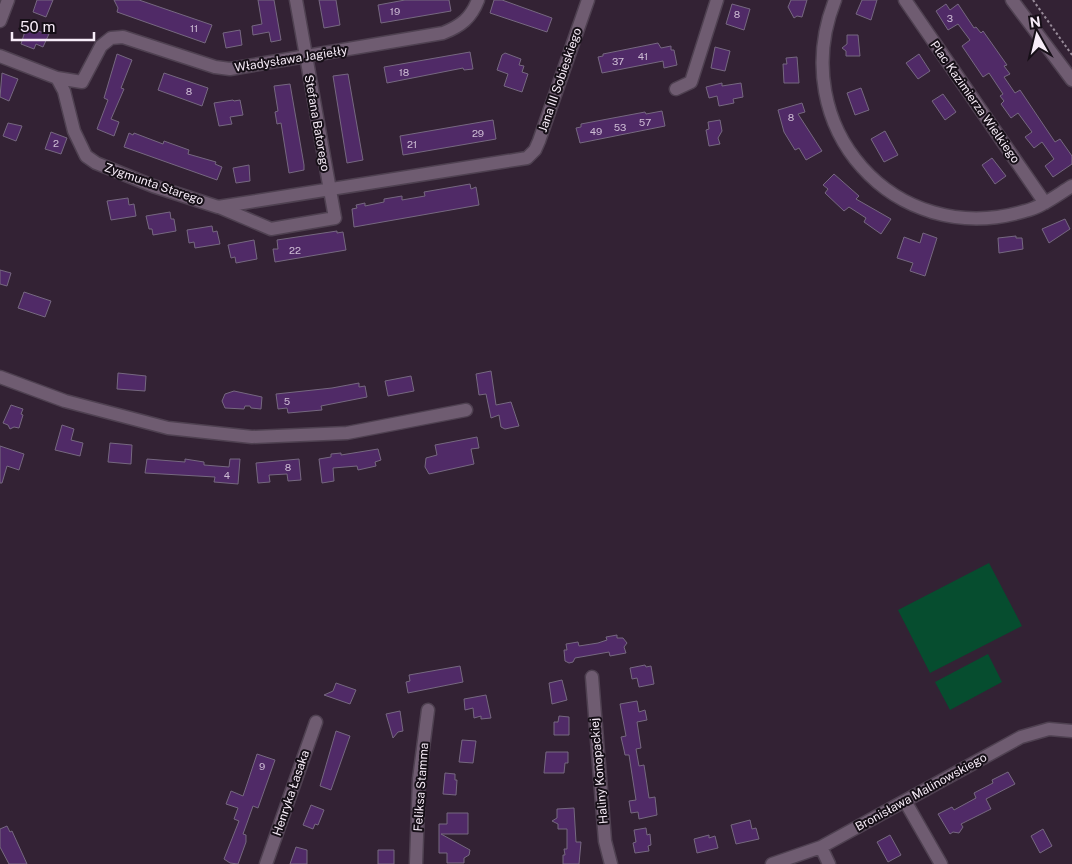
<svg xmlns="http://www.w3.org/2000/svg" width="1072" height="864" font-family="'Public Sans',sans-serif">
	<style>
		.green { fill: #064d2f }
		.building { fill: #502a67; stroke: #766880 }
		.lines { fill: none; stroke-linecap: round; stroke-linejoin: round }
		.minor-casing { stroke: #4f4151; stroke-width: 15 }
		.path { stroke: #998c9a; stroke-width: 2; stroke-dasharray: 2.5 2.5; stroke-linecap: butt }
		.minor { stroke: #6f5c71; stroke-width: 12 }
		.labels { text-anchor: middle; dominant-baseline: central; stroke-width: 4; stroke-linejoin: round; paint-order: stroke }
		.number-label { font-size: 10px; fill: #cdbcd4 }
		.street-label { font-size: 12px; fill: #f7ecf8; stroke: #160f17 }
	</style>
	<rect width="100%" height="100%" fill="#332234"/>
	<path class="green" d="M989,563L1022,626L930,673L898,610Z
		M988,654L1002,682L950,710L935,682Z"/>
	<path class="building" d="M37,0H53L46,17L33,12Z
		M114,0H139L212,25L205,43L117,12L118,8Z
		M258,0H274L281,40L271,42L269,32L253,35L252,26L262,24Z
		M319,0H336L340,25L324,28Z
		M405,0H449L451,11L381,23L378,5Z
		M494,0H502L552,18L547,32L490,13Z
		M791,0H807L802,17L797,16L794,18L788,7Z
		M862,0H877L871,20L856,14Z
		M732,4L750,9L744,30L726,24Z
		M946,4L950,10L958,4L974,28L976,27L981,33L983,31L1007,65L1004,66L1010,74L1004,77L1015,93L1020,90L1055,142L1060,139L1072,156V164L1053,177L1045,166L1054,159L1042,142L1034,148L1025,137L1032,132L1018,113L1011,118L1001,104L1004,101L1000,96L1003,94L989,73L983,77L962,46L970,40L958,24L948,30L936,11Z
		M26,28L49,34L43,47L36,44L34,49L21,44Z
		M240,30L242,45L226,48L223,33Z
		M847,35H858L860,56H846V51L842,48L847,44Z
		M658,43L661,48L671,46V50H674L677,65L664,68L663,61L602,73L598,57L603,56V54Z
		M715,47L730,51L725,71L711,68Z
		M470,52L473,69L464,70L463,68L387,83L384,67Z
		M505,53L521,59L519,65L524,66L522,72L528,74L522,92L504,86L508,74L497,70L502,55Z
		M117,54L132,60L121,88L124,89L111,119L119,122L114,136L97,129L108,100L104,98Z
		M919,54L930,71L918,79L906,63Z
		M797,57L799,83H784L783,64H787L786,58Z
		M2,73L18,79L9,101L0,97Z
		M164,73L208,88L202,106L158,90Z
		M348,74L363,160L347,163L333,76Z
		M722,83V86L741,83L743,97L733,99L734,103L719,106L717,96L709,98L706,87Z
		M290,84L304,165V170L289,173L281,123L277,124L275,112L278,111L274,86Z
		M861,88L869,110L855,115L847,93Z
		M943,94L956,112L945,120L932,101Z
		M233,100L234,101L240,100L243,115L230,117L232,124L219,126L214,103Z
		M802,103L805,112L798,114L822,151L806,160L799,148L795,150L784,132L778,110Z
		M662,111L665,126L580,143L576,128L581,127V124L645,112L646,114Z
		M493,120L496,139L403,155L400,136Z
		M720,120L722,131L718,138L720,144L709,146L706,130L709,129L708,122Z
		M8,123L22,126L16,141L3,136Z
		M885,131L898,155L884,162L871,139Z
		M51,132L67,138L61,154L45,149Z
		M129,133L133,135L134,133L163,144L164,141L189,150L188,154L216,162L215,164L222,167L217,180L124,147Z
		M992,158L1006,176L995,184L982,165Z
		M249,165L250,181L236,183L233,168Z
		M834,174L859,196L856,199L891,219L881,234L864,222L866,218L849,207L844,211L825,193L828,189L823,185Z
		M470,184L471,189L476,187L479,205L354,227L352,209L357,208L356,205L365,203V206L384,202V199L402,196V200L425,196L424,192Z
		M128,198L129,205L134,204L136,216L111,220L107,201Z
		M170,212L171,219H174L176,231L153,235L152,229H149L146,216Z
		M1065,219L1070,229L1049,243L1042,229Z
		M212,226L213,232L217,231L220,244L195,248L194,242L189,243L187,230Z
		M337,231V233L343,232L346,250L275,262L273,249H278L277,240Z
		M923,233L937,238L925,276L910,271L913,263L897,258L904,237L920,243Z
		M1016,236V238H1022L1023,249L999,253L998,238Z
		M254,240L257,259L236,263L235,257L231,258L228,245Z
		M0,270L11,273L7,286L0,284Z
		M24,292L51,301L45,317L18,308Z
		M491,371L496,405L511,402L519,426L505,429L501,427L499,415L491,418L486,394L479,395L476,374Z
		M118,373L146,376L145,391L117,389Z
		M411,376L414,391L388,396L385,381Z
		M359,383V387L365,386L367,397L321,406L322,410L288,413L287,408L278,409L276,394L332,388Z
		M234,391L262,397L261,409L251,408L250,406H245L244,409L225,408L222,401L225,394Z
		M11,405L23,409L21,414L23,415L19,428L14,427L10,429L8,425L3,423Z
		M62,425L74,429L71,440L83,443L80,456L55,450Z
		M477,437L479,448L471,449L474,464L429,474L425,467L426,458L437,455L435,445Z
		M110,443L132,445L131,464L108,462Z
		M0,446L24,454L19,470L7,466L2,483H0Z
		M378,449L381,460L375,462L376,466L358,470L357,466L333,468L334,481L322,483L319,459L331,457V454L341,453V455Z
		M147,459L185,462V459L204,462V465L229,467L230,459H240L238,484L214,482L215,477L145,473Z
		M299,459L301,480L288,481L287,474L269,475L270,482L258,483L256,463Z
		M617,635V638H623L627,643L624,647L626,653L610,656L609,652L575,658L573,662L569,663L565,661L564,650H567L566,644L578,642L579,646L598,643L607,640L606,637Z
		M645,665L646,667L651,666L654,684L639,687L637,678L632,679L630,668Z
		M460,666L463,682L408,693L406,682L410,681L409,675Z
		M562,680L567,700L552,704L549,683Z
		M336,683L356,690L350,704L324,695L333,691Z
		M486,695L491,718L481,719V716L474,718L473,708L465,710L464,699Z
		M637,701L639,712L645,710L647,720L637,722L641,748L636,749L639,766L644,765L649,798L655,797L657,815L639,819L638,812L631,813L629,801L636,800L629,755H625L624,750L621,737L626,736L620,704Z
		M400,711L403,731L398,732L393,738L386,714Z
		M559,716L569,717V735H554V722H558Z
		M336,731L350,736L331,790L320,786Z
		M462,740L476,741L473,763L459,762Z
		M546,752H568V763H565L564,773H544Z
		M257,754L275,760L258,808L253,806L243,834L246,835V842L238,864L230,863L224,859L239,821L234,819L238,808L226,804L231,791L243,796Z
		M1008,772L1015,784L986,799L991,809L961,824L963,827L959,833L953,832L950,834L938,814L952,807L954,810L976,798L974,793L993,783L992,780Z
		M445,773L455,774V780H457L456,795L443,794Z
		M311,805L324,810L318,825L315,824L313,829L303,825Z
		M574,808L576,842H581L579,864H563V855H565L564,849H567V829H558V824L552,821L557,818V809Z
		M447,813H468V834H441L470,850L469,855L464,858V863H447V853H439V824H447Z
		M750,820L752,829L756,828L759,839L736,844L731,825Z
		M7,826L10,832L12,831L27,864H9L0,847V829Z
		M646,828L647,835L650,834L651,845L648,846L649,851L635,853L633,843L636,842L634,830Z
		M1043,829L1052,846L1040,853L1031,836Z
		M709,835V838L715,836L718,848L697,853L694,839Z
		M890,835L901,855L888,862L877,842Z
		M296,847L307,850V864H290Z
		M378,850H394V864H378Z"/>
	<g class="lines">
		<defs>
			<path id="minor" d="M835,0C785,126 894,250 1025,211C1042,207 1057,195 1072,186
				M905,0L1045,203
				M1012,0L1072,80
				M0,21L8,0
				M0,56L57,78L64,91L74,131L86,156L96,163L153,186L218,207L527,158L535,150L539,141L588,0
				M57,78L82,82L101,46L111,38L123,37L215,67L230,69L443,33C461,26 471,18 478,0
				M676,89L691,82L717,0
				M219,207L271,229L335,218L296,0
				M0,377L65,401L168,428L252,437L347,433L466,410
				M592,677L605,841L611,864
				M905,801L941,864
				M821,847L829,864
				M266,864L316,722
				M416,864L419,779L428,710
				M772,864L821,847L1021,737L1049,729L1072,731"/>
		</defs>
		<use href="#minor" class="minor-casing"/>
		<path class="path" d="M1033,0L1072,55"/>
		<use href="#minor" class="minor"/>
	</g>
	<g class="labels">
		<g class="number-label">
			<text x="395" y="11">19</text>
			<text x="737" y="14">8</text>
			<text x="950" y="18">3</text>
			<text x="194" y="28">11</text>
			<text x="643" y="56">41</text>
			<text x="618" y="61">37</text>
			<text x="404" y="72">18</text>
			<text x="189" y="91">8</text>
			<text x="791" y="117">8</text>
			<text x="645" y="122">57</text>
			<text x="620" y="127">53</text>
			<text x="596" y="131">49</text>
			<text x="478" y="133">29</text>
			<text x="56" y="143">2</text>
			<text x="412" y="144">21</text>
			<text x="295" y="250">22</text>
			<text x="287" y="401">5</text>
			<text x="288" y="467">8</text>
			<text x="227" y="475">4</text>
			<text x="262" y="766">9</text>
		</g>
		<g class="street-label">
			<text transform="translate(291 59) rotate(-9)">Władysława Jagiełły</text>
			<text transform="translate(560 80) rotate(-71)">Jana III Sobieskiego</text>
			<text transform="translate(975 102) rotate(55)">Plac Kazimierza Wielkiego</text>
			<text transform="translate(317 123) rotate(80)">Stefana Batorego</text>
			<text transform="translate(154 184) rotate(19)">Zygmunta Starego</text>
			<text transform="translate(599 771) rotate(-95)">Haliny Konopackiej</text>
			<text transform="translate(421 787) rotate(-86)">Feliksa Stamma</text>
			<text transform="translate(921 792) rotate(-29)">Bronisława Malinowskiego</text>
			<text transform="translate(291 793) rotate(-71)">Henryka Łasaka</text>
		</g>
	</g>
	<g transform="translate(1037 35) rotate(352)" stroke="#160f17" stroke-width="4" paint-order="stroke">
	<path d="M0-4L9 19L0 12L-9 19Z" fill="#f7ecf8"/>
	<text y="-8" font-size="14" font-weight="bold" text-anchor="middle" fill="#f7ecf8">N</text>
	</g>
	<path d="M12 32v8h82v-8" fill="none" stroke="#f7ecf8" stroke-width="2.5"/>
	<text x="20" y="32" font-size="15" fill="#f7ecf8" stroke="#160f17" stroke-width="4" paint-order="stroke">50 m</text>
</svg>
